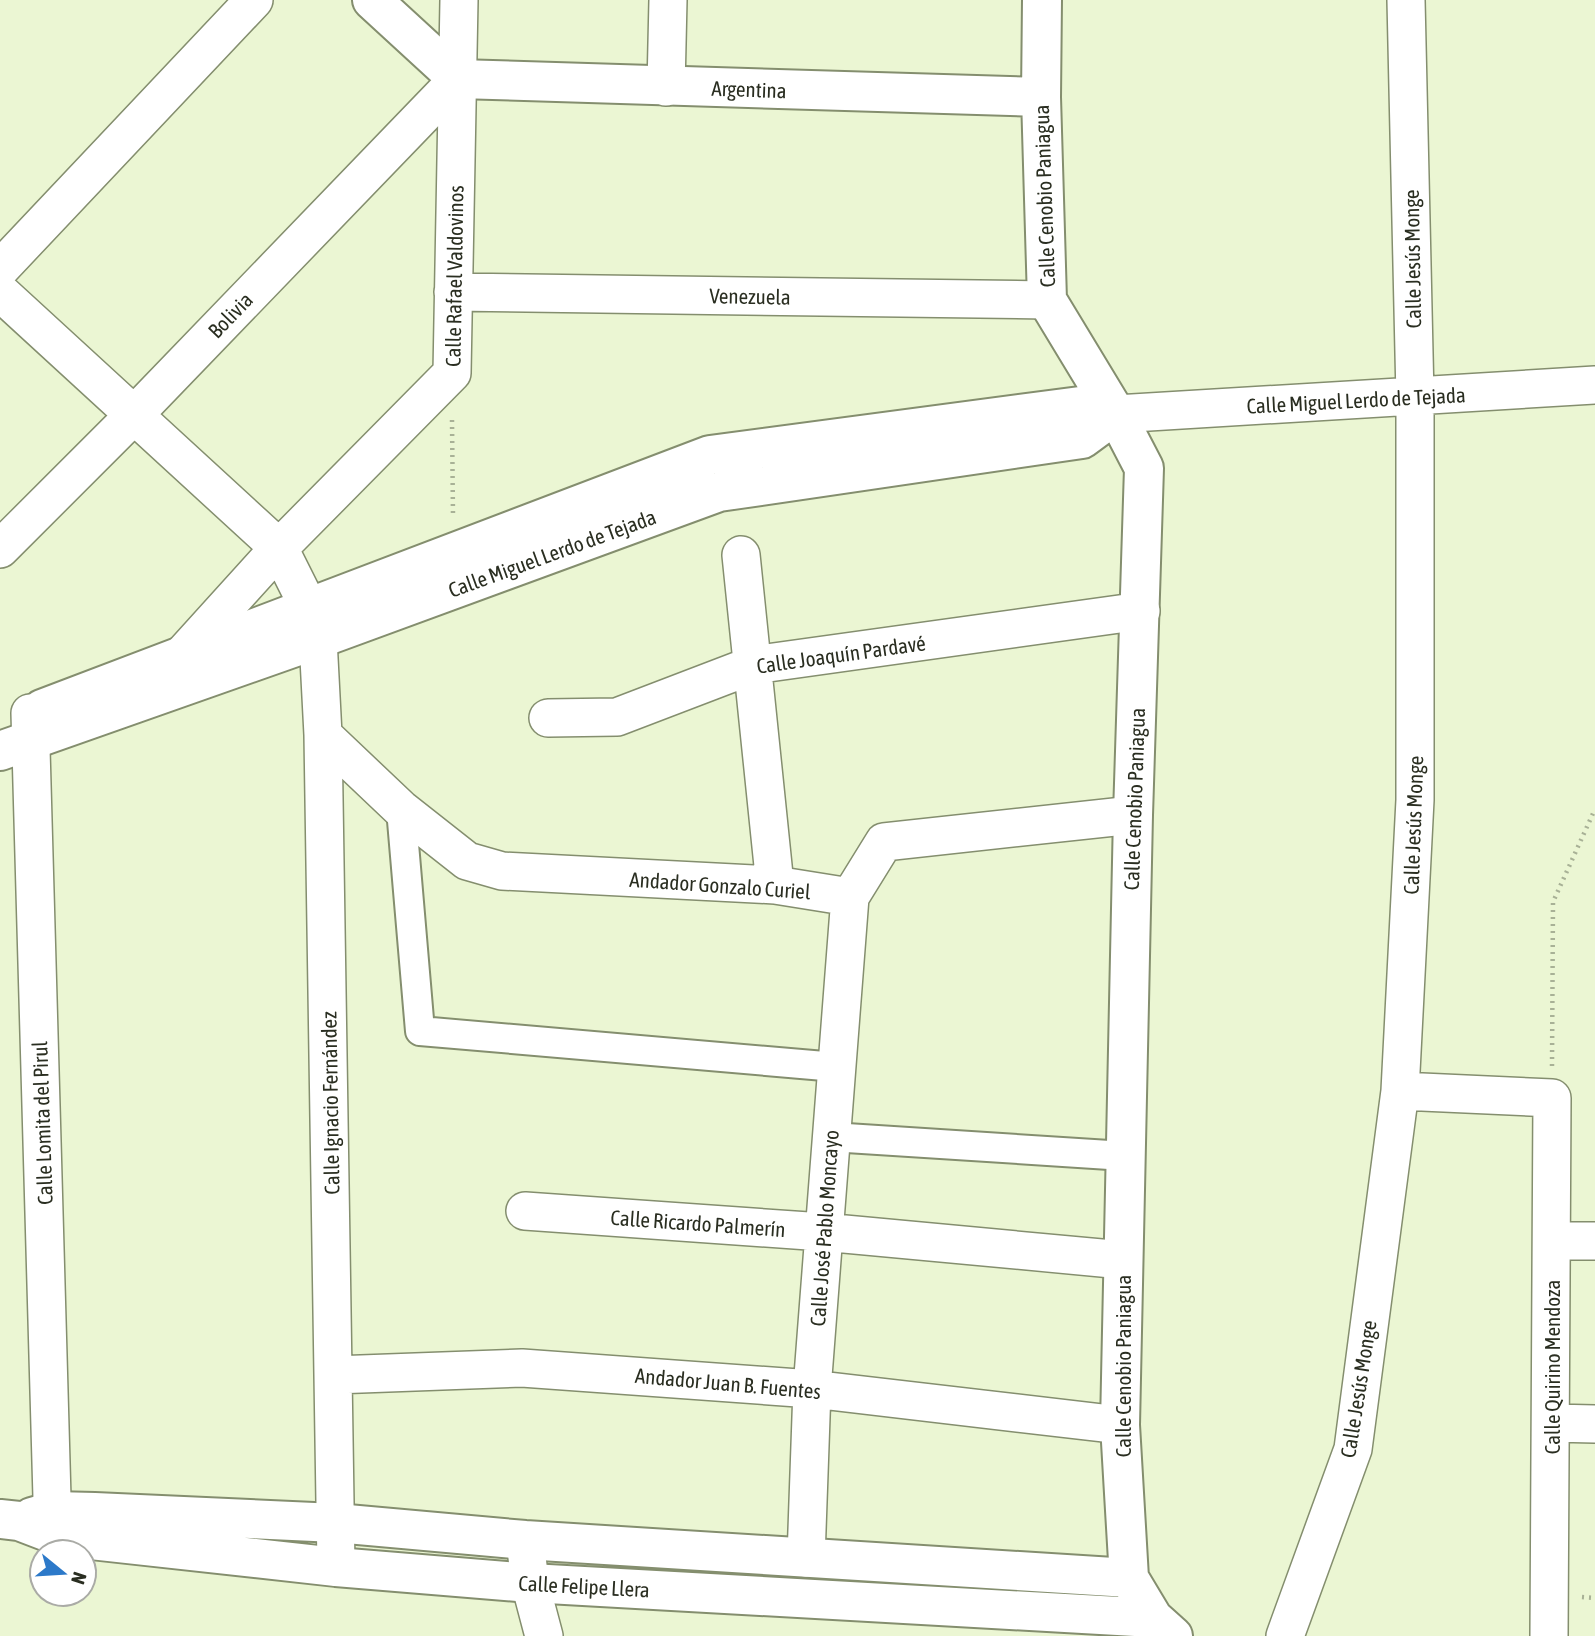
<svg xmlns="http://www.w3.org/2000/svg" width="1595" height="1636" font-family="'Asap Condensed',sans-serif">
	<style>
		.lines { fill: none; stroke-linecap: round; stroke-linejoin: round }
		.pedestrian-casing { stroke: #848e6e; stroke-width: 32 }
		.minor-casing { stroke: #848e6e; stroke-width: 40 }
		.tertiary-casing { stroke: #848e6e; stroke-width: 42 }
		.path { stroke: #a8b196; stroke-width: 4.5; stroke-dasharray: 2 5; stroke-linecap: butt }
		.pedestrian { stroke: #fff; stroke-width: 28 }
		.minor { stroke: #fff; stroke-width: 37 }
		.tertiary { stroke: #fff; stroke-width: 38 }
		.labels { text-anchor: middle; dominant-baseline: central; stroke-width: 5; stroke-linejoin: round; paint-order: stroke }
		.street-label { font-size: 21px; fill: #2a2e21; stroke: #fff }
	</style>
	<rect width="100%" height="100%" fill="#ebf6d3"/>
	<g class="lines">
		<defs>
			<path id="pedestrian" d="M401,809L420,1031L836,1067
				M831,1137L1125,1156"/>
			<path id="minor" d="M666,87L668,0
				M0,269L254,0
				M0,292L279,548L308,606L318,639L323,735L336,1567
				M453,292L1047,300
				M1116,414L1595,385
				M0,549L133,416L458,79
				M741,555L775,885
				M183,654L279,548L452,373L459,0
				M30,713L53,1534
				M548,718L617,717L753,665L1141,611
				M323,735L401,809L467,861L502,871L775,885L850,897
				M1400,1091L1552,1098L1549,1636
				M525,1211L823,1232L1123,1260
				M1552,1241H1595
				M334,1375L522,1368L812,1389L1120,1425
				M1552,1423L1595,1424
				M525,1540L530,1583L544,1636
				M806,1558L812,1389L850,897L884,842L1133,815
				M1285,1636L1353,1449L1400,1091L1415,800V397L1406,0"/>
			<path id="tertiary" d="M372,0L458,79L1041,97
				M1042,0L1041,97L1047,300L1116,414L1144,468L1133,815L1120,1425L1129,1578L1153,1618L1173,1636
				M42,709L710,455L1080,406L1116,414
				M0,751L318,639L719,492L1082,439L1116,414
				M32,1517L53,1511L95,1512L336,1523L525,1540L1129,1578
				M0,1519L19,1521L53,1534L91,1540L336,1567L530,1583L1153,1618"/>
		</defs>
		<use href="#pedestrian" class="pedestrian-casing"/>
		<use href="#minor" class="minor-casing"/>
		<use href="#tertiary" class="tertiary-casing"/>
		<path class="path" d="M452,420L453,516
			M1552,1066L1553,902L1595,809
			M1582,1597L1595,1598"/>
		<use href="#pedestrian" class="pedestrian"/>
		<use href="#minor" class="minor"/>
		<use href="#tertiary" class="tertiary"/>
	</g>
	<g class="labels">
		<g class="street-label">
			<text transform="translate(749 89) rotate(2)">Argentina</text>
			<text transform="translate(1044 196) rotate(-92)">Calle Cenobio Paniagua</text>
			<text transform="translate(1412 259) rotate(-91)">Calle Jesús Monge</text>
			<text transform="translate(454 276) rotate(-89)">Calle Rafael Valdovinos</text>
			<text transform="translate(750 296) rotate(1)">Venezuela</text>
			<text transform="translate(230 315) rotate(-46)">Bolivia</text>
			<text transform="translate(1356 400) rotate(-3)">Calle Miguel Lerdo de Tejada</text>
			<text transform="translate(552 553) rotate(-20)">Calle Miguel Lerdo de Tejada</text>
			<text transform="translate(841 654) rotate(-8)">Calle Joaquín Pardavé</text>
			<text transform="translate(1134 799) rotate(-88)">Calle Cenobio Paniagua</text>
			<text transform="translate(1413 825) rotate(-88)">Calle Jesús Monge</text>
			<text transform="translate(720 885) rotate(4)">Andador Gonzalo Curiel</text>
			<text transform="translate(330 1103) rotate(-91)">Calle Ignacio Fernández</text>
			<text transform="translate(42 1123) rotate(-92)">Calle Lomita del Pirul</text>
			<text transform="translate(698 1223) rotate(4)">Calle Ricardo Palmerín</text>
			<text transform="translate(824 1228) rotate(-86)">Calle José Pablo Moncayo</text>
			<text transform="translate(1123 1366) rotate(-90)">Calle Cenobio Paniagua</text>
			<text transform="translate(1552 1367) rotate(-90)">Calle Quirino Mendoza</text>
			<text transform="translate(728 1383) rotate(5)">Andador Juan B. Fuentes</text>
			<text transform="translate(1358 1389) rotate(-81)">Calle Jesús Monge</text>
			<text transform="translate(584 1586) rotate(3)">Calle Felipe Llera</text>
		</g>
	</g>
	<g transform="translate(63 1573) rotate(108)"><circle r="33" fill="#ffffff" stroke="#aaaba6" stroke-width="2"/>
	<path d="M0-5L12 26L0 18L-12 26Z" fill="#2c79c9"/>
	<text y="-10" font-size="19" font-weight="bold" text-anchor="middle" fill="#2a2e21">N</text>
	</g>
</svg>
